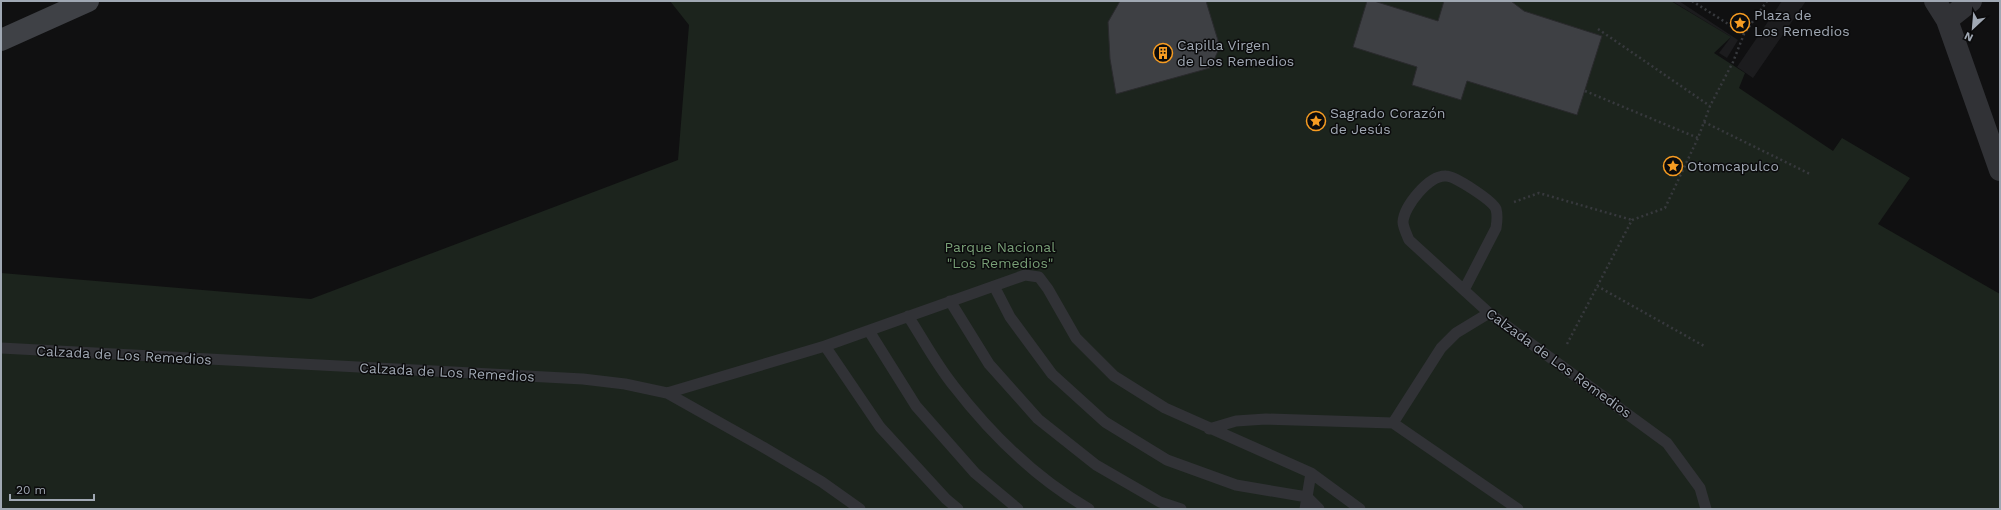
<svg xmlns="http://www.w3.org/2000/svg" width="2001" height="510" font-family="'Work Sans',sans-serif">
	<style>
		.built { fill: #1c1c1e }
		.green { fill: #1c241d }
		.building { fill: #3e4044; stroke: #2a2a2d }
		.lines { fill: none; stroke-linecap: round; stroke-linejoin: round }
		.path { stroke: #37393d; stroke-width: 2.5; stroke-dasharray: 2 3; stroke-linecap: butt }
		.lane { stroke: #313236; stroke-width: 11 }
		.street { stroke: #313236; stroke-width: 22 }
		.secondary { stroke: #3f4146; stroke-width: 22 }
		.labels { text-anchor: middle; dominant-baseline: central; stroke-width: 3; stroke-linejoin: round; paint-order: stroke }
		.poi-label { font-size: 14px; fill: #a0a8b3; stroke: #0b0b0c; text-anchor: start }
		.park-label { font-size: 14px; fill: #789f76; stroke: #0b0b0c }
		.street-label { font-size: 14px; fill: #a0a8b3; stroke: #0b0b0c }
	</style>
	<rect width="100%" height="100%" fill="#101011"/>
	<path class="built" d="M1672,1H1679L1738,40L1727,58L1719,53L1731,37Z
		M1782,1H1806L1753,78L1737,67Z"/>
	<path class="green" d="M670,1H1671L1731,37L1714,53L1745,73L1739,88L1833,151L1842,138L1910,178L1878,224L2000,294V509H1V273L311,299L678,160L689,25Z"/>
	<path class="building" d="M1120,1H1206L1220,47L1210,68L1116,94L1110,59L1108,22Z
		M1367,1H1374L1438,21L1444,1H1511L1524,11L1602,36L1577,115L1467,81L1461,100L1412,85L1417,67L1353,47Z"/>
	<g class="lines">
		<path class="path" d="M1692,1L1744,34
			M1598,29L1710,106
			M1585,91L1698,138
			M1704,122L1810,174
			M1514,202L1539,193L1632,220
			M1597,286L1704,346
			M1567,344L1632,220L1665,208L1698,138L1710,106L1733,62L1744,34L1767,1"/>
		<path class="lane" d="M994,286L1010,317L1052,374L1105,422L1167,460L1236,485L1307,497L1319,509
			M1464,290L1496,228C1497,221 1498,216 1496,209C1493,201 1455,176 1446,176C1429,175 1404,206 1403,222C1403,227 1407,235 1409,240L1489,313L1667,443L1700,488L1706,509
			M950,301L989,364L1038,419L1096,465L1160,502L1181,509
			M908,316C923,339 936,364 953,385C990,433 1037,479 1089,509
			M869,331L916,406L975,473L1018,509
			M825,346L880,427L946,499L958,509
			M1,348L583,379L625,384L667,393L763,447L822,482L860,509
			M667,393L825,346L1025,275L1039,277L1048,289L1076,338L1114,376L1165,408L1311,473L1360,509
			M1393,423L1518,509
			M1209,429L1236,421L1266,419L1393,423L1441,348L1456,333L1489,313
			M1305,509L1311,473"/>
		<path class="street" d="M1935,1L1947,20L2000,170
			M1947,20L1971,1"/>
		<path class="secondary" d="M1,40L88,1"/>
	</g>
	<defs>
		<symbol id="sight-ring" viewBox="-11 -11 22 22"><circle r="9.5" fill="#0b0b0c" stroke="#f79c22" stroke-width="1.5"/><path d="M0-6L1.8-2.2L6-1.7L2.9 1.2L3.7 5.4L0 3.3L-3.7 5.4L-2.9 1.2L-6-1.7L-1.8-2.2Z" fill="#f79c22"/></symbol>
		<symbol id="building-ring" viewBox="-11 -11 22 22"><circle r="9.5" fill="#0b0b0c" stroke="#f79c22" stroke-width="1.5"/><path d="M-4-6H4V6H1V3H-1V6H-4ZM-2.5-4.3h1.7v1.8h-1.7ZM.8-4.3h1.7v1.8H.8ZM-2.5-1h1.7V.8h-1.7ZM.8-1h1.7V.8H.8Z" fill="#f79c22"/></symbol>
	</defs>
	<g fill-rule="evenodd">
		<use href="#sight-ring" x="1729" y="12" width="22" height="22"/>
		<use href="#building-ring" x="1152" y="42" width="22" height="22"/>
		<use href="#sight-ring" x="1305" y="110" width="22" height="22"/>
		<use href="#sight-ring" x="1662" y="155" width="22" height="22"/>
	</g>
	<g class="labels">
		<g class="poi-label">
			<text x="1754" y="15">Plaza de<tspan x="1754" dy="16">Los Remedios</tspan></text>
			<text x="1177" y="45">Capilla Virgen<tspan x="1177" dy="16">de Los Remedios</tspan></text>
			<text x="1330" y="113">Sagrado Corazón<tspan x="1330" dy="16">de Jesús</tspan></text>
			<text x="1687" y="166">Otomcapulco</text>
		</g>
		<g class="park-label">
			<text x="1000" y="247">Parque Nacional<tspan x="1000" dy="16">"Los Remedios"</tspan></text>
		</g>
		<g class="street-label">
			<text transform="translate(124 355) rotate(3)">Calzada de Los Remedios</text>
			<text transform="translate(1559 363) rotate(36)">Calzada de Los Remedios</text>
			<text transform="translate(447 372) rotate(3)">Calzada de Los Remedios</text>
		</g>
	</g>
	<rect width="2001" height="510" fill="none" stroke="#a0a8b3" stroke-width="4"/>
	<g transform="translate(1973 28) rotate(206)" stroke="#0b0b0c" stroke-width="3" paint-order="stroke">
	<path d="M0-3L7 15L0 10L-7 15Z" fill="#a0a8b3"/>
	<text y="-6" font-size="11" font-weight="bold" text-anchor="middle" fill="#a0a8b3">N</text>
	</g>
	<path d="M10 494v6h84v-6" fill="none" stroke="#a0a8b3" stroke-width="2"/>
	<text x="16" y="494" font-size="12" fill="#a0a8b3" stroke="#0b0b0c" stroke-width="3" paint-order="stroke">20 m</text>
</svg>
